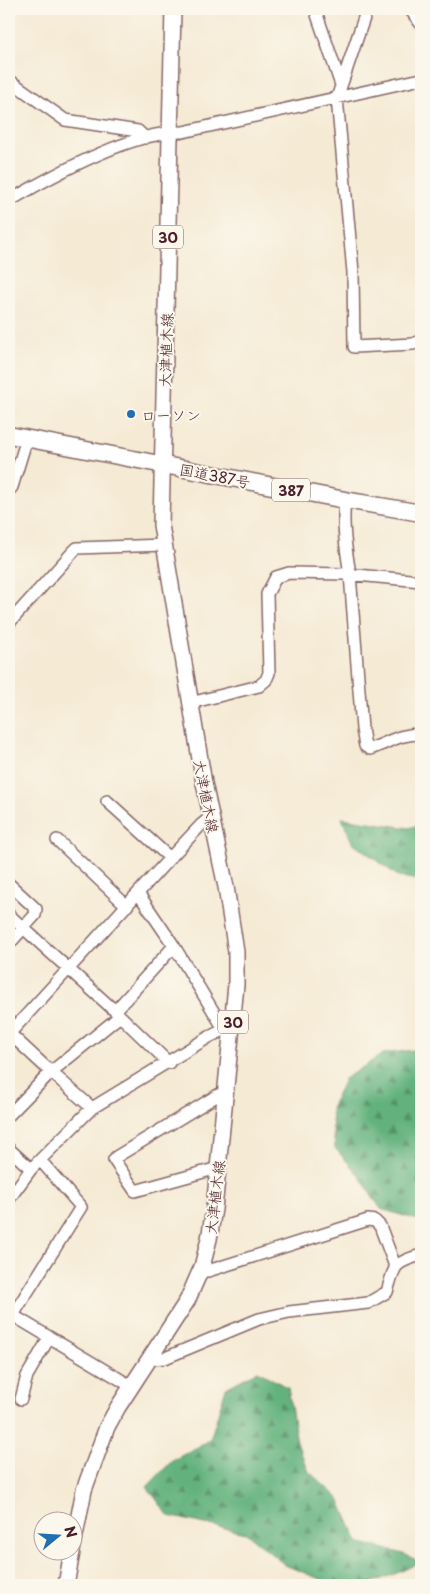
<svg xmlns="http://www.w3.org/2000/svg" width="430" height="1594" font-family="'Playpen Sans','Klee One',sans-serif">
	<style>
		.forest { fill: url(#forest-firs); stroke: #576854 }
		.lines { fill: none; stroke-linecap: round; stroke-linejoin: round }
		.minor-casing { stroke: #866666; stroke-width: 14 }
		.major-casing { stroke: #866666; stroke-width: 18 }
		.highway-casing { stroke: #866666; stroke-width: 19 }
		.minor { stroke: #fff; stroke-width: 11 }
		.major { stroke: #fff; stroke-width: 15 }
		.highway { stroke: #fff; stroke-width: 16 }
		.poi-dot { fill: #1f6fb2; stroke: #fbf7ec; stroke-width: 2 }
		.labels { text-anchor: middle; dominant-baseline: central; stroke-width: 4; stroke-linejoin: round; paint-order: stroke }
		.shield { fill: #fbf7ec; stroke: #7f6065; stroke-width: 1 }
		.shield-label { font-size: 14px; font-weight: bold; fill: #4a1f2b }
		.street-label { font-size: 15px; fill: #4a1f2b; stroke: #fbf7ec }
		.poi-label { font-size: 15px; fill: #4a1f2b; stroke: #fbf7ec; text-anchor: start }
	</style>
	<defs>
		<pattern id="forest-firs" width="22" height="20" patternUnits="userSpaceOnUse" patternTransform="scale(1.25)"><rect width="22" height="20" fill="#64b27d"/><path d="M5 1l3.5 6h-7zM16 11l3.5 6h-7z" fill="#549067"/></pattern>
	</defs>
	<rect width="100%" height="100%" fill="#fbf7ec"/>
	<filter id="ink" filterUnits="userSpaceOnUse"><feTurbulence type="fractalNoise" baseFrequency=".02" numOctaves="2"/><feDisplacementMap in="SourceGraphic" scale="10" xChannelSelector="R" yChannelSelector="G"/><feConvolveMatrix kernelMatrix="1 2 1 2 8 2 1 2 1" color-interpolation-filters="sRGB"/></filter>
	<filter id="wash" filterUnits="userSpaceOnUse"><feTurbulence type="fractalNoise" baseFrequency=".0096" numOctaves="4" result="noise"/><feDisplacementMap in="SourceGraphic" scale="20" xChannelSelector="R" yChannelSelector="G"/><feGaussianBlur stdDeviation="1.12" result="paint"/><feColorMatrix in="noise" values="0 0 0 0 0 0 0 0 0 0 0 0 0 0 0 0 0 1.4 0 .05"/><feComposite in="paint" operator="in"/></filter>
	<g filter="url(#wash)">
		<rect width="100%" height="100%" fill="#f5ead4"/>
		<path class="forest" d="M342,818L409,828L421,824V881L398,876L352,842Z
			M421,1049V1221L381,1209L358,1174L335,1148L331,1109L344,1079L383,1054Z
			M258,1371L288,1388L297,1443L309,1472L339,1499L358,1542L404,1554L420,1562L402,1571L366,1585H335L285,1565L246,1533L169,1516L147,1487L172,1461L210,1440L226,1388Z"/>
	</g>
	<g filter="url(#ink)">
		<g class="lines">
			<defs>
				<path id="minor" d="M315,9L341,85
					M367,9L337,98L353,272L354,347L413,344L421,341
					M410,9L421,24
					M9,80L65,120L138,131L145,138
					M9,201C53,175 132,131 183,132L421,79
					M9,490L12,487L27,438
					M345,500C342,525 346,550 350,574L362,729L365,746L370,749C390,742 399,734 421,734
					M9,623L73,552L77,548L164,545
					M190,703L259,686L266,680L269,673L267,594L276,577L289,573L346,574L421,581
					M107,801L170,858
					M57,840L127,906
					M9,884L36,909L35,915L9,944
					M138,893L174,946
					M9,915L115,1011L169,1063
					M115,1011L174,946L224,1029
					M9,1033L51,1072L9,1115
					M9,1034L170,858L201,825L211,817
					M92,1108L51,1072L120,1016
					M9,1149L31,1169
					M218,1168L135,1191L114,1160L116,1157L218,1095L226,1094
					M9,1199L31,1169L92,1108L209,1037L232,1026
					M200,1271H208L368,1220L375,1221L380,1226L395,1266
					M9,1313L131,1386
					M13,1315L81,1207L40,1160
					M149,1359L165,1358L259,1319L289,1312L368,1303L387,1292C395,1265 393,1263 421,1255
					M21,1399L27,1376L49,1338"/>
				<path id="major" d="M72,1551L84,1490L107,1427L118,1407L187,1301L202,1267L209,1239L214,1209L236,985V952L226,887L204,783L161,525L173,9
					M66,1585L72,1552"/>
				<path id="highway" d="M9,435L345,500L421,513"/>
			</defs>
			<use href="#minor" class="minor-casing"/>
			<use href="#major" class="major-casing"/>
			<use href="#highway" class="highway-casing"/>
			<use href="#minor" class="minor"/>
			<use href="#major" class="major"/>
			<use href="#highway" class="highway"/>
		</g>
	</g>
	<circle class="poi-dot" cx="131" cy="414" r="5"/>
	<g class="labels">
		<g class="shield">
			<rect x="153" y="225.5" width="30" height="23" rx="4"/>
			<rect x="272" y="478.5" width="38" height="23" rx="4"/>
			<rect x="218" y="1010.5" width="30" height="23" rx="4"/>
		</g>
		<g class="shield-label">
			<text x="168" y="237">30</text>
			<text x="291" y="490">387</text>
			<text x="233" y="1022">30</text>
		</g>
		<g class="street-label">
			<text transform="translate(165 350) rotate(-88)">大津植木線</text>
			<text transform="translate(215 475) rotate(11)">国道387号</text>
			<text transform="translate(207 796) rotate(79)">大津植木線</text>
			<text transform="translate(214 1197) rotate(-83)">大津植木線</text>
		</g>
		<g class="poi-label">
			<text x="141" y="414">ローソン</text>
		</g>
	</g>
	<rect width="430" height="1594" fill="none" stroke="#fbf7ec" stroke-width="30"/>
	<g transform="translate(58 1536) rotate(72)"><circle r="24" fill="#fbf7ec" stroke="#b4a19f"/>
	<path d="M0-4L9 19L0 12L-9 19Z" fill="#1f6fb2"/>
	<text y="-8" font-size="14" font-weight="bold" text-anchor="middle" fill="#4a1f2b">N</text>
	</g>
</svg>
